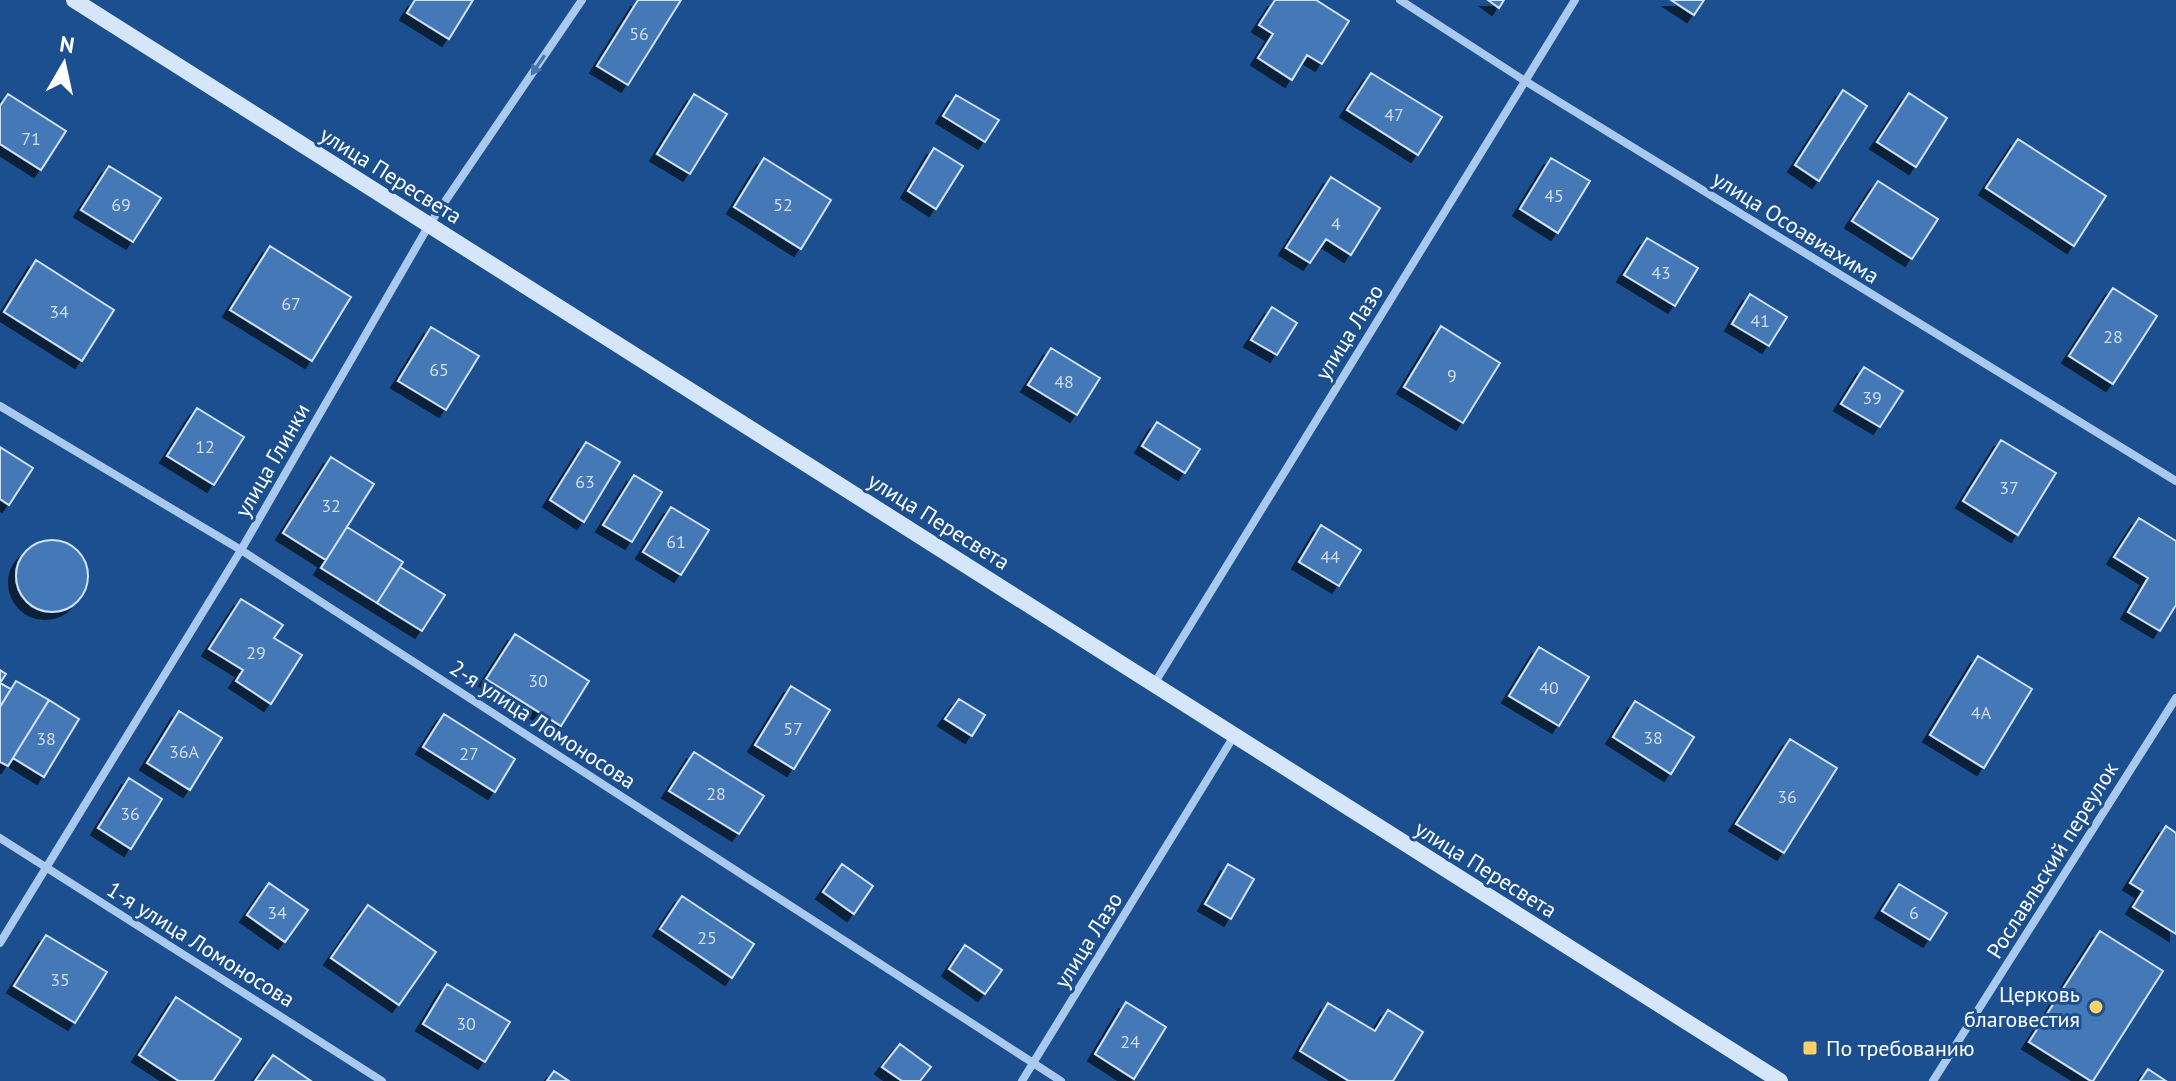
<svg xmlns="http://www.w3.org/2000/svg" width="2176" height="1081" font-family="'PT Sans',sans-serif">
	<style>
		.building { fill: #4478b7; stroke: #cfe3fa; stroke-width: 2; filter: url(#shadow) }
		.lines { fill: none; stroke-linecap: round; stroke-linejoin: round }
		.minor { stroke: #a9c9ee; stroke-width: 8 }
		.secondary { stroke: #d6e6fa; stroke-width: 16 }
		.oneway { fill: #4674ac }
		.poi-dot { fill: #ffd166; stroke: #1b4f8f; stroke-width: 3 }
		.labels { text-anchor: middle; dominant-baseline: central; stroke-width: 6; stroke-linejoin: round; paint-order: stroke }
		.number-label { font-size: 18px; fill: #d0dded }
		.street-label { font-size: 22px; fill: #fff; stroke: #1b4f8f }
		.poi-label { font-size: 22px; fill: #fff; stroke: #1b4f8f; text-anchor: end }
	</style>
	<defs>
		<filter id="shadow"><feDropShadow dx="-7" dy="7" stdDeviation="0" flood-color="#0009"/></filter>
	</defs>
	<rect width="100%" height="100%" fill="#1b4f8f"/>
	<path class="building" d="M415,0H473L449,39L407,13Z
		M638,0H681L628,85L597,66Z
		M1275,0H1316L1349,21L1322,64L1307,55L1292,80L1258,58L1273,34L1259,25Z
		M1488,0H1504L1499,8Z
		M1671,0H1704L1694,15Z
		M1371,73L1442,117L1418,155L1347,110Z
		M1843,90L1867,106L1819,181L1795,165Z
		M1909,93L1947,118L1916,167L1877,142Z
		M8,94L66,131L41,170L0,144V106Z
		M694,94L727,114L690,174L657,154Z
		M956,95L999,120L985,142L943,116Z
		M2018,139L2106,196L2074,246L1986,188Z
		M934,148L963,166L936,209L908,191Z
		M764,158L831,200L801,249L734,207Z
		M1551,158L1590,181L1558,233L1520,209Z
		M109,166L161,198L133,242L81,210Z
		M1331,177L1380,208L1351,255L1326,239L1310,263L1286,248Z
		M1878,181L1938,219L1912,259L1852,221Z
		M1647,238L1698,268L1675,306L1624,275Z
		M270,246L351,297L312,361L230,310Z
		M36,260L114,310L82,361L4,312Z
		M2113,288L2157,316L2113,384L2069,356Z
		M1750,294L1787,317L1769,346L1732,324Z
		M1272,307L1297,323L1277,355L1251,340Z
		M1441,326L1500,363L1463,423L1404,387Z
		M431,327L479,356L446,410L398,381Z
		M1051,348L1100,378L1077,415L1028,385Z
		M1864,367L1903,391L1880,427L1841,404Z
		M197,408L244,437L214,485L167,456Z
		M1157,422L1200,449L1185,473L1142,446Z
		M2001,440L2056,473L2018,535L1963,501Z
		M586,442L620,462L584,522L550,500Z
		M0,447L33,468L9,505L0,499Z
		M331,457L374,484L326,560L283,533Z
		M634,475L662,492L632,542L603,525Z
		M671,507L709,530L681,575L643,552Z
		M2139,518L2176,541V605L2160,631L2128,612L2148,578L2114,557Z
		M1321,525L1361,550L1339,586L1299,562Z
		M347,527L403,562L377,603L321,568Z
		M16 576a36 36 0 1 1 72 0a36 36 0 1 1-72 0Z
		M400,567L445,595L422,631L377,603Z
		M241,599L283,625L274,638L302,655L271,704L236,681L243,670L209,649Z
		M515,634L589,681L561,726L486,679Z
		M1539,647L1589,677L1559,726L1509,696Z
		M1978,656L2032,689L1984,768L1930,735Z
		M0,670L6,674L0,683L11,689L0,707Z
		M16,681L49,700L8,766L0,762V707Z
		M791,686L830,710L794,769L755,745Z
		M959,699L985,715L972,736L945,719Z
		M49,700L79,719L44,777L13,758Z
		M1635,701L1694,737L1671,774L1613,737Z
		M179,711L222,738L190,790L147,763Z
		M444,714L515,759L495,792L423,747Z
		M1790,739L1837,768L1784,853L1736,824Z
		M694,752L764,796L739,834L669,791Z
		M129,778L162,799L131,849L98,828Z
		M2166,826L2176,833V934L2133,907L2143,891L2130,883Z
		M842,864L873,886L854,914L823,892Z
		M1228,864L1254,879L1231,919L1205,904Z
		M269,883L308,910L285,942L247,915Z
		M1899,884L1947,913L1930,940L1882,911Z
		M682,896L754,944L732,978L660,929Z
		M368,905L436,952L399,1005L331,958Z
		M2100,931L2163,971L2093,1081H2091L2029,1042Z
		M46,935L107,972L75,1023L14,986Z
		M965,945L1002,970L985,994L949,969Z
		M447,984L510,1022L485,1062L423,1024Z
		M176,997L241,1039L213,1081H179L139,1055Z
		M1126,1002L1166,1027L1134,1079L1095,1054Z
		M1328,1003L1375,1031L1388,1010L1423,1032L1393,1081H1349L1300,1051Z
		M900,1044L931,1067L920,1081H902L882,1067Z
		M273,1055L311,1081H255Z
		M2148,1069L2166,1081H2140Z
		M554,1071L569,1081H547Z"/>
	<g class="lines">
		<path class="minor" d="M1400,0L1525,81L2176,481
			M0,406L241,550L1061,1081
			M1154,684L1575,0
			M0,838L382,1081
			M0,943L241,550L429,225L582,0
			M1022,1081L1234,736
			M1933,1081L2176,698"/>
		<path class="secondary" d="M74,0L1780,1081"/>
	</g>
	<defs><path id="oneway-solid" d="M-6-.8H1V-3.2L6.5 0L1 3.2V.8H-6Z" transform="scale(2)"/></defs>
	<use class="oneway" href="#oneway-solid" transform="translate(538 65) rotate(124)"/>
	<g class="poi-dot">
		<circle cx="2096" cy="1007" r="8"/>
		<rect x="1802" y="1040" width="16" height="16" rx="4"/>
	</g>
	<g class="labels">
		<g class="number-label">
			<text x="639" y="33">56</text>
			<text x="1394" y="114">47</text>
			<text x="31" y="138">71</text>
			<text x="1554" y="195">45</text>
			<text x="121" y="204">69</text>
			<text x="783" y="204">52</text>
			<text x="1336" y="223">4</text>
			<text x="1661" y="272">43</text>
			<text x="291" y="303">67</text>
			<text x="59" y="311">34</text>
			<text x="1760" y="320">41</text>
			<text x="2113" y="336">28</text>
			<text x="439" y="369">65</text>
			<text x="1452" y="375">9</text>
			<text x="1064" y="381">48</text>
			<text x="1872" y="397">39</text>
			<text x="205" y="446">12</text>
			<text x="585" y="481">63</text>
			<text x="2009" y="487">37</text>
			<text x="331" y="505">32</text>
			<text x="676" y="541">61</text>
			<text x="1330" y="556">44</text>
			<text x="256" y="652">29</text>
			<text x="538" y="680">30</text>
			<text x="1549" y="687">40</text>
			<text x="1981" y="712">4А</text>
			<text x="793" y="728">57</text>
			<text x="1653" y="737">38</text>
			<text x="46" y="738">38</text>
			<text x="184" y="751">36А</text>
			<text x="469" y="753">27</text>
			<text x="716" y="793">28</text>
			<text x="1787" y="796">36</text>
			<text x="130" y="813">36</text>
			<text x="277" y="912">34</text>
			<text x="1914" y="912">6</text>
			<text x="707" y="937">25</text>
			<text x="60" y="979">35</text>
			<text x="466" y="1023">30</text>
			<text x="1130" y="1041">24</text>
		</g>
		<g class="street-label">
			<text transform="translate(391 175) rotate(32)">улица Пересвета</text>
			<text transform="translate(1796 227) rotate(32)">улица Осоавиахима</text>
			<text transform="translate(1349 332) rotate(-58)">улица Лазо</text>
			<text transform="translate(272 460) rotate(-60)">улица Глинки</text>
			<text transform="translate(939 521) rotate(32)">улица Пересвета</text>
			<text transform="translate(543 724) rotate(33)">2-я улица Ломоносова</text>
			<text transform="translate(2052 860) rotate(-58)">Рославльский переулок</text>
			<text transform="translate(1486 869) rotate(32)">улица Пересвета</text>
			<text transform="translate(1088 940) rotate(-58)">улица Лазо</text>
			<text transform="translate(201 944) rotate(32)">1-я улица Ломоносова</text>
		</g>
		<g class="poi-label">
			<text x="2080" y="994">Церковь<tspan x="2080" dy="25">благовестия</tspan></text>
			<text x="1826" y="1048" text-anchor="start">По требованию</text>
		</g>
	</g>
	<g transform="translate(64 64) rotate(9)" stroke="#1b4f8f" stroke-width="6" paint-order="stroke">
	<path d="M0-6L14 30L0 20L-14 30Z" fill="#ffffff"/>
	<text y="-12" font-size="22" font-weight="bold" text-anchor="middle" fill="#ffffff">N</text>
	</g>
</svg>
